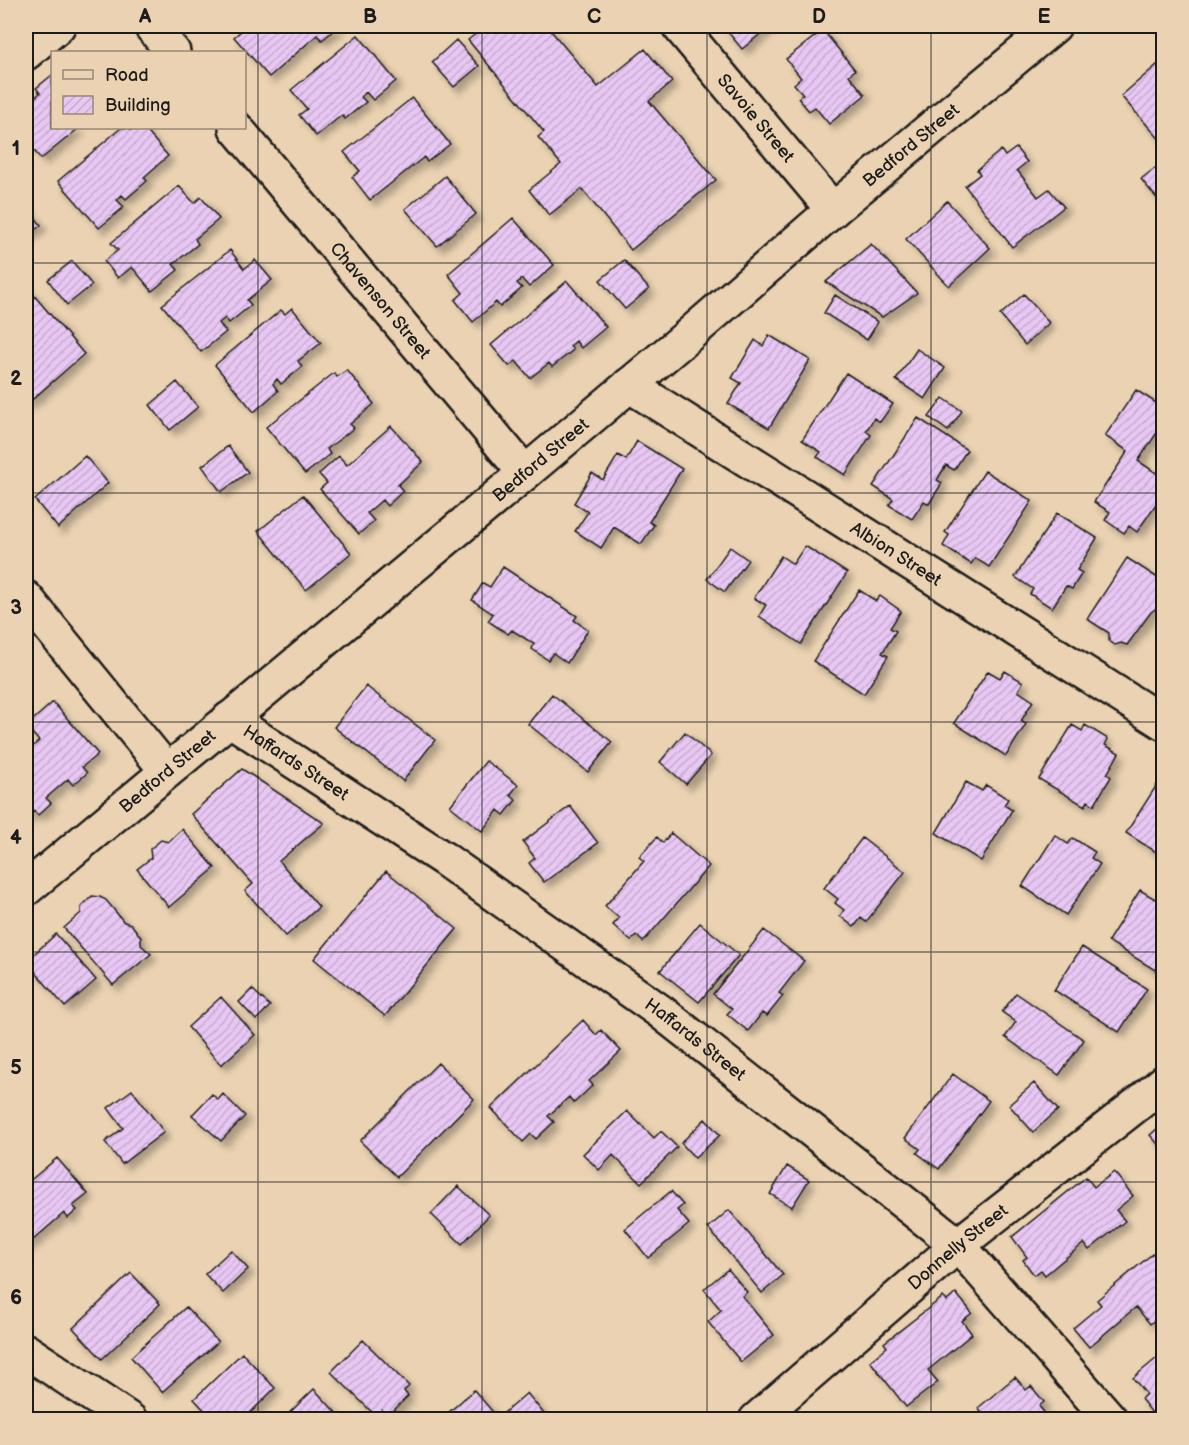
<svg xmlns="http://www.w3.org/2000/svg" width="1189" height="1445" font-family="'Balsamiq Sans',sans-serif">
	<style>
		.building { fill: url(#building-hatch); stroke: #1c1c1c; stroke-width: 1.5; filter: url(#shadow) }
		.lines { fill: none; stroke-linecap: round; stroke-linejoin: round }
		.street-casing { stroke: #1c1c1c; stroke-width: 38 }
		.secondary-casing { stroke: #1c1c1c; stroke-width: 38 }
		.street { stroke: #ead2b2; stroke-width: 33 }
		.secondary { stroke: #ead2b2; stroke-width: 33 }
		.grid { fill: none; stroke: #1c1c1c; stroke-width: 1.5; stroke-opacity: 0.55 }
		.labels { text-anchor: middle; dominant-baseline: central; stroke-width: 5; stroke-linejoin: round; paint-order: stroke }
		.street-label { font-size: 18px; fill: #1c1c1c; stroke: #ead2b2 }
		.neatline { fill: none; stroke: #1c1c1c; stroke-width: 2 }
		.grid-label { font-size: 20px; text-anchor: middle; font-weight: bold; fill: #1c1c1c }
	</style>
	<defs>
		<pattern id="building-hatch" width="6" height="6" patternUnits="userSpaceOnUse" patternTransform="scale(1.5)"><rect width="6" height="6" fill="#e8c7f3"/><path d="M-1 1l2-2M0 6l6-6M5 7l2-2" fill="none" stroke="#c6aad0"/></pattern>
		<filter id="shadow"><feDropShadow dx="5.5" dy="5.5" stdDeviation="3" flood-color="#0004"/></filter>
	</defs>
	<rect width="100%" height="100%" fill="#ead2b2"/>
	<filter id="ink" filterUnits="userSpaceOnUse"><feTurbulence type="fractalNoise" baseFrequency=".0167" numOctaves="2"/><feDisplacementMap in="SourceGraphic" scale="12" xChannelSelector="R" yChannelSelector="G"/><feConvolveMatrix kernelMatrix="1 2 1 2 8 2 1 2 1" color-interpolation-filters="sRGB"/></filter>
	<g filter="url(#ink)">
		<path class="building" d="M247,26H339L322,40L317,35L269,77L234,37Z
			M486,26H547L598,87L645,49L672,82L649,101L716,180L631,250L582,189L549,215L529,190L561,164L538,137L544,132L468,40Z
			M723,26H768L769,27L742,49Z
			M823,30L855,70L849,75L865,95L829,124L815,107L809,111L798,98L803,94L794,84L801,78L786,59Z
			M358,35L396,81L373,100L366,92L361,97L366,102L345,119L342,115L316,136L299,115L307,109L291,90Z
			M456,40L479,66L454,87L432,62Z
			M1164,59V144L1121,96Z
			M52,75V128H79L41,159L26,141V89L33,99L40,93L36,88Z
			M412,98L450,144L427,162L424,157L370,200L352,177L360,171L344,152Z
			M121,128H129L131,130L134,128H144L168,156L144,177L147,181L126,199L122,195L117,200L124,207L99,228L58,181Z
			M1016,148L1027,162L1017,170L1038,197L1049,189L1064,207L1012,247L965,186L980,174L977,170L1001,150L1005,156Z
			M1164,161V207L1141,179Z
			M445,176L476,214L437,246L405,209Z
			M179,186L194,203L201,197L219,219L195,239L198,244L173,264L178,270L152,291L132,267L118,278L104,261L118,250L111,243Z
			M947,201L990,248L949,286L906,239Z
			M26,206L41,225L26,237Z
			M513,218L554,265L529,287L522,279L517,283L522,288L500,307L496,302L473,322L455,300L463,293L448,274Z
			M871,244L917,293L882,317L826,282Z
			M230,250L244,269L255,260L272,280L247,300L251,305L229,323L225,318L219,323L226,332L201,352L162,305Z
			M624,260L649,289L625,309L600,280Z
			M72,261L92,285L67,305L48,280Z
			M567,281L606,327L581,348L576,341L570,346L573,350L552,367L549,363L530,378L516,361L509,366L491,345Z
			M26,286L84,354L26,405Z
			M1024,294L1049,323L1025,345L1000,315Z
			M835,295L878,322L867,340L824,313Z
			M292,308L321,343L298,361L302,367L281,384L277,379L273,384L278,391L254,412L215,365L281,310L285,314Z
			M769,335L810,360L769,428L728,404L741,383L732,378L755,340L763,346Z
			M917,349L945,368L925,399L896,380Z
			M347,370L374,404L350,424L354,428L327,449L330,454L305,474L266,427L334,373L337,377Z
			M846,373L893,404L880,422L874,418L866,431L871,435L845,475L817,457L821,452L802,440Z
			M177,382L198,407L170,430L150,405Z
			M1136,390L1164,408V422L1138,461L1164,478V492L1137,532L1129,526L1124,533L1105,520L1110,512L1094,502L1128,451L1105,436Z
			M943,398L962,411L948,431L929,417Z
			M918,418L967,450L954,470L946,465L937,480L942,483L929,504L924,501L912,519L889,505L893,499L873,486Z
			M391,426L423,462L398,485L403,491L387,506L382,500L367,513L374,521L359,534L320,489L327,483L319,474L339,456L347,465Z
			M637,441L682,469L649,522L654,525L641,544L614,527L601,548L575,531L588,512L574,503L592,473L603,480L618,455L626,460Z
			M228,446L248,472L221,492L202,466Z
			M85,456L108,483L58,528L35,500Z
			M985,471L1032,501L989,567L975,558L971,564L943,546L949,535L945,532Z
			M303,495L351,553L306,590L258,531Z
			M1057,513L1097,538L1077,570L1082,573L1072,589L1066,586L1052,608L1030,594L1033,589L1015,577Z
			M805,546L847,573L801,644L759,616L766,605L754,598L781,556L793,564Z
			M730,547L748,560L725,592L707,579Z
			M1127,558L1164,582V588L1160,593L1161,600L1158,607L1151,612L1127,645L1121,643L1115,645L1109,641V633L1087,619Z
			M503,567L577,616L574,620L588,630L567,663L553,653L548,660L532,649L534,644L512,630L508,634L488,621L493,614L472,600L483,583L490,587Z
			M859,590L876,601L880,596L901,611L890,628L896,631L882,653L888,656L864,694L813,661Z
			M988,671L1000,678L1005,671L1023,682L1018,691L1033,701L1021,721L1026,724L1006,756L954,723Z
			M366,686L435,740L403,781L334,727Z
			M552,694L612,742L588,772L528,724Z
			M53,702L98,754L82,767L87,773L73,785L68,779L46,798L51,803L38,815L34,811L26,819V753L39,741L26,726Z
			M1072,725L1082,731L1085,725L1108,739L1105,745L1119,753L1107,774L1111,777L1094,805L1088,801L1085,806L1039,779Z
			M685,732L711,755L686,784L660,762Z
			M486,761L518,785L510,795L516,800L504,815L498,810L482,831L450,806Z
			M242,769L324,823L279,861L319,907L286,936L245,891L253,884L191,814Z
			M1160,780L1164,783V857L1126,833Z
			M966,782L982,791L986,785L1008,799L1004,805L1012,810L981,861L936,833Z
			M570,806L598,843L544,882L529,863L535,858L523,842Z
			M182,829L215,868L169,907L137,869L151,858L150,849L161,840L168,842Z
			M671,833L709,866L643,942L636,935L631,941L613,925L619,918L605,906L644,861L639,857L657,837L663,843Z
			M1055,835L1068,844L1073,838L1095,852L1091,858L1100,864L1066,915L1022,886Z
			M862,838L905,872L866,922L861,918L854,927L840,916L844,910L835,903L838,899L824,888Z
			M386,871L457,929L385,1016L314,959Z
			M1140,890L1155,899L1159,894L1164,897V956L1155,970L1108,941Z
			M92,896L100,897L106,900L124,922L131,924L141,937V945L151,954L113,985L64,928L81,913V907Z
			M700,923L739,955L699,1002L660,971Z
			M764,930L804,961L779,993L783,996L767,1016L762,1013L748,1031L727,1014L732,1009L713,994Z
			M56,934L96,980L65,1007L26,961Z
			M1082,947L1147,989L1119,1032L1054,990Z
			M252,989L270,1006L256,1020L239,1002Z
			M1016,993L1084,1040L1059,1075L1005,1037L1016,1022L1002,1012Z
			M221,997L255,1035L221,1065L188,1027Z
			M583,1020L596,1035L601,1030L621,1051L589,1081L593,1085L574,1103L569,1097L548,1116L554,1122L536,1139L531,1134L523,1142L491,1108Z
			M438,1063L474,1099L397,1177L360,1141Z
			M953,1074L989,1101L939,1169L917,1153L920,1149L905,1138Z
			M1034,1083L1058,1110L1033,1132L1009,1105Z
			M132,1090L164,1132L122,1164L105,1142L123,1128L108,1108Z
			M212,1094L218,1100L223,1094L245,1116L221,1141L192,1115Z
			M627,1111L654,1138L661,1131L677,1147L641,1183L613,1155L599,1170L583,1154Z
			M705,1119L720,1135L695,1158L681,1143Z
			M1164,1123V1151L1150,1135Z
			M57,1158L88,1194L73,1206L77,1210L68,1218L64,1213L26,1246V1184Z
			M787,1166L809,1180L792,1207L770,1194Z
			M1114,1172L1133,1196L1116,1210L1125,1221L1089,1250L1084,1243L1045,1275L1041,1270L1034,1275L1023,1260L1027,1257L1012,1237L1086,1177L1094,1187Z
			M458,1186L489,1215L462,1244L431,1214Z
			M671,1191L683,1205L677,1210L689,1224L648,1258L625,1229Z
			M729,1210L783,1275L762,1293L708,1228Z
			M1164,1244V1312L1150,1324L1136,1307L1089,1347L1073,1328L1101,1305L1097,1300Z
			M231,1250L248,1269L223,1293L205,1274Z
			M728,1269L747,1292L742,1296L774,1335L741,1362L708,1322L721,1310L704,1289Z
			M131,1273L160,1304L102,1359L73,1328Z
			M956,1293L972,1313L962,1321L972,1334L928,1370L938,1382L906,1407L870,1361L887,1347L884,1343L943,1297L947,1301Z
			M186,1307L218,1342L162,1392L131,1357Z
			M363,1340L409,1386L404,1391L408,1396L388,1416L382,1410L376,1416L331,1372Z
			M1164,1352V1416L1163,1414L1157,1419L1141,1399L1146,1394L1133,1378Z
			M242,1353L275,1388L243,1420H204L209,1415L194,1399Z
			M1015,1377L1026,1390L1031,1386L1044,1402L1039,1406L1050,1420H987L978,1408Z
			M314,1389L343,1420H282Z
			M474,1390L498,1418L527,1393L549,1420H440Z"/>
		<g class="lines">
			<defs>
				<g id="street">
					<path d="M151,26L173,52"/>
					<path id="s1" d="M679,26L833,210"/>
					<path d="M26,53L58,26"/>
					<path id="s2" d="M236,128L525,473"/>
					<path id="s3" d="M629,385L1164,723"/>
					<path id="s4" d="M229,719L444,859L661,1012L958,1245L1111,1420"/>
					<path d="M26,1351L130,1420"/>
					<path id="s5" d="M756,1420L958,1245L1144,1099L1164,1082"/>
				</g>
				<g id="secondary">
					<path d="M26,598L167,771"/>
					<path id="s6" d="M26,889L525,473L689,335L833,210L1054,26"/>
				</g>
			</defs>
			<use href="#street" class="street-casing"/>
			<use href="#secondary" class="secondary-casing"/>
			<use href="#street" class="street"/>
			<use href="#secondary" class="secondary"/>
		</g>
	</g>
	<path class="grid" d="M258,26V1420M482,26V1420M707,26V1420M931,26V1420M26,263H1164M26,493H1164M26,722H1164M26,952H1164M26,1182H1164"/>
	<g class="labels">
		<g class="street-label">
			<text stroke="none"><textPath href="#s1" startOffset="120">Savoie Street</textPath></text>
			<text stroke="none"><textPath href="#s6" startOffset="1156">Bedford Street</textPath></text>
			<text stroke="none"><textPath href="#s2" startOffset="225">Chavenson Street</textPath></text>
			<text stroke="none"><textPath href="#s6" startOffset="670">Bedford Street</textPath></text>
			<text stroke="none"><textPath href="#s3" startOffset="316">Albion Street</textPath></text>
			<text stroke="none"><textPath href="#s4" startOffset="80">Haffards Street</textPath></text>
			<text stroke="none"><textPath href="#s6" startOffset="184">Bedford Street</textPath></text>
			<text stroke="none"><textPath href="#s4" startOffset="566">Haffards Street</textPath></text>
			<text stroke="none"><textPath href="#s5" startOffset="266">Donnelly Street</textPath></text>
		</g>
	</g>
	<rect width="1189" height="1445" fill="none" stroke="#ead2b2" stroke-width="66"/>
	<rect x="51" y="51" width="195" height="78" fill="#ead2b2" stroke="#988976" stroke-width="1.5"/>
	<rect x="63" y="70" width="30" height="9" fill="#ead2b2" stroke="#988976" stroke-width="1.5"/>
	<text x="105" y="81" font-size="18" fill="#1c1c1c">Road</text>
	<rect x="63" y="96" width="30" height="18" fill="url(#building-hatch)" stroke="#988976" stroke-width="1.5"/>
	<text x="105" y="111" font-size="18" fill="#1c1c1c">Building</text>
	<rect x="33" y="33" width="1123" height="1379" class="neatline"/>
	<g class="grid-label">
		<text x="145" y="23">A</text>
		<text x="370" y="23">B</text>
		<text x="594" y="23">C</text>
		<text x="819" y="23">D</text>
		<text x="1044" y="23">E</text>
		<text x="16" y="155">1</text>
		<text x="16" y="385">2</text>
		<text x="16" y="614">3</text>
		<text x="16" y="844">4</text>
		<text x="16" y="1074">5</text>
		<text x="16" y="1304">6</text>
	</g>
</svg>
